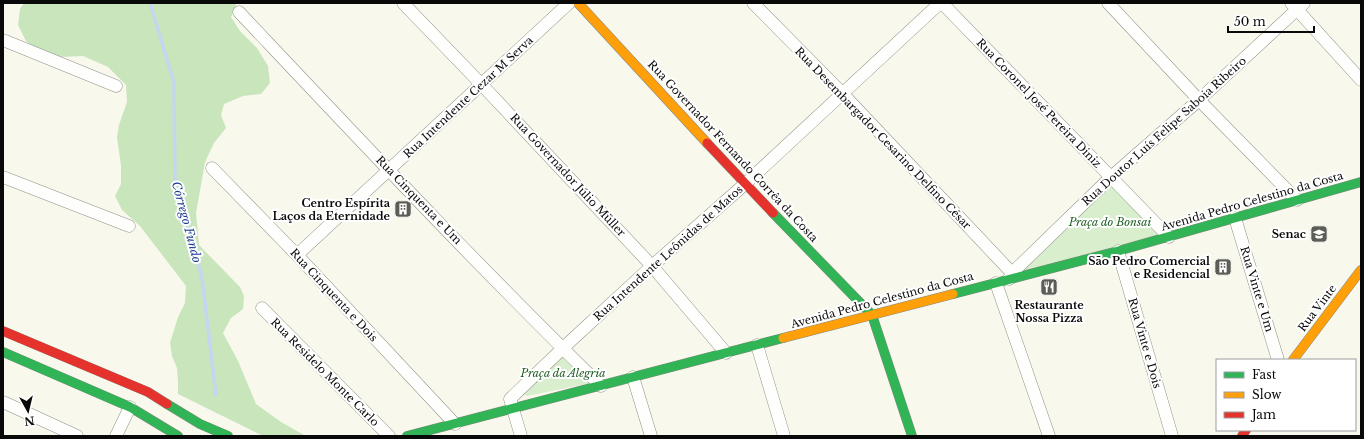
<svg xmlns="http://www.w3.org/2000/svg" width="1364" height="439" font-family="'Libre Baskerville',serif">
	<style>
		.green { fill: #d9eecd }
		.forest { fill: #c8e5bc }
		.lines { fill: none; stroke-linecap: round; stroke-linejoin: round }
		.stream { stroke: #c5d6f0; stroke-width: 3.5 }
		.street-casing { stroke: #91918b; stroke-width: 13 }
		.fast-casing { stroke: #878882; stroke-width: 10 }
		.slow-casing { stroke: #878882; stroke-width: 10 }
		.jam-casing { stroke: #878882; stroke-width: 10 }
		.street { stroke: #fefefc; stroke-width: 12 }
		.fast { stroke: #30b455; stroke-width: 9 }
		.slow { stroke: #ff9f0a; stroke-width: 9 }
		.jam { stroke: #e5322d; stroke-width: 9 }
		.labels { text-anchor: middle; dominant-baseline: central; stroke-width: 4; stroke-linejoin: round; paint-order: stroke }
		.street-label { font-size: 11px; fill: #090909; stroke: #fff }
		.poi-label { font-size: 11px; font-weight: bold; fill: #090909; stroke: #fff; text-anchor: end }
		.park-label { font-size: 11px; font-style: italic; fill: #1f5c23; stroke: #fff }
		.water-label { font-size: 12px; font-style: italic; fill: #1c3e92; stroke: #fff }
	</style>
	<rect width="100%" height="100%" fill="#f8f9ec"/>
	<path class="green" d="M1110,185L1160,236L1013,277Z
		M562,352L591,383L527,396L522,393Z"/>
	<path class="forest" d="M24,3H235L236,5L231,17L240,31L257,48L268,66L270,83L261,94L243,96L224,104L221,115L226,128L214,143L205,162L196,213L199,245L240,287L244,296L243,309L231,318L223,333L238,361L256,404L281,422L306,436H263L178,394V382L177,368L172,356L170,343L178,317L185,303L186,286L140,226L122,210L115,196L121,184V166L117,137L119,125L127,102L126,85L108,67L83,56L61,57L38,51L26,41L18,25L20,9Z"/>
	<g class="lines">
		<path class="stream" d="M150,3L174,83L175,182L202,278L216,395"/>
		<defs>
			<path id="street" d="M403,3L482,85L652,266L726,353
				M753,3L843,94L1012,273
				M942,3L1169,237
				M1108,3L1199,100L1297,200
				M1291,3L1361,80
				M239,12C358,138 477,265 601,386
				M3,40L116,86
				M212,168L297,255L455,424
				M3,177L129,226
				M1235,218L1278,360
				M1118,251L1172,436
				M297,255L569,3
				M1009,279L1012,273L1111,177L1199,100L1304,3
				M996,283L1049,436
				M262,308L389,436
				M757,345L784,436
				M633,377L651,436
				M3,402L77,436
				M116,436L130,407
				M521,436L510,399L563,348L652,266L745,184L940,3"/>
			<path id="fast" d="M773,213L872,315L912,436
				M953,294L1118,251L1361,182
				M3,352L130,407L178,436
				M167,404L200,424L228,436
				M407,436L783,338"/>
			<path id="slow" d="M578,3L707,143
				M783,338L953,294
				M1293,360L1361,270"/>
			<path id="jam" d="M707,143L773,213
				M3,331L148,392L167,404
				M1242,436L1246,430"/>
		</defs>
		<use href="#street" class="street-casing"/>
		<use href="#fast" class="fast-casing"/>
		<use href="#slow" class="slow-casing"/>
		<use href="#jam" class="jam-casing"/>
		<use href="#street" class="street"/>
		<use href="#fast" class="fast"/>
		<use href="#slow" class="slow"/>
		<use href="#jam" class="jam"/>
	</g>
	<defs>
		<symbol id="building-square" viewBox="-11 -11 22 22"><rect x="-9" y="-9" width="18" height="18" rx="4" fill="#5d5d58" stroke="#fff"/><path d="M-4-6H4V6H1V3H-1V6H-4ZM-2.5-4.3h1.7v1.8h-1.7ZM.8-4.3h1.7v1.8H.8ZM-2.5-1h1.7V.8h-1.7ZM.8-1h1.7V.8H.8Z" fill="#fff"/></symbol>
		<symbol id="university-square" viewBox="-11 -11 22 22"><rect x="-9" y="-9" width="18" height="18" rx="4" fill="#5d5d58" stroke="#fff"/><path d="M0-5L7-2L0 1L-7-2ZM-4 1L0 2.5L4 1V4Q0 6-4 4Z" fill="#fff"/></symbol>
		<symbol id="restaurant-square" viewBox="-11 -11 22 22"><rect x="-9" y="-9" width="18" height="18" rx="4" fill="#5d5d58" stroke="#fff"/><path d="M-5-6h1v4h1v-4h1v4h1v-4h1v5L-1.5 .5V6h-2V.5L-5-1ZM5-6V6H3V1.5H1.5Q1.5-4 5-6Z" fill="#fff"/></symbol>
	</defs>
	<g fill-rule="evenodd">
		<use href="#building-square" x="393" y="199" width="20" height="20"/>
		<use href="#university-square" x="1309" y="224" width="20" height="20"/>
		<use href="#building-square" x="1213" y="257" width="20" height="20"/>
		<use href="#restaurant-square" x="1039" y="277" width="20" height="20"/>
	</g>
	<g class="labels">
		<g class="street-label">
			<text transform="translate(468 97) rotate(-43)">Rua Intendente Cezar M Serva</text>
			<text transform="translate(1039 103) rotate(46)">Rua Coronel José Pereira Diniz</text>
			<text transform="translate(1164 131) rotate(-42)">Rua Doutor Luís Felipe Saboia Ribeiro</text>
			<text transform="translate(883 138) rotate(46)">Rua Desembargador Cesarino Delfino César</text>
			<text transform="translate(733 151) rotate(47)">Rua Governador Fernando Corrêa da Costa</text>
			<text transform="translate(568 175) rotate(47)">Rua Governador Júlio Müller</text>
			<text transform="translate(419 200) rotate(46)">Rua Cinquenta e Um</text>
			<text transform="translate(1252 201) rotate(-16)">Avenida Pedro Celestino da Costa</text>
			<text transform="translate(668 253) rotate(-42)">Rua Intendente Leônidas de Matos</text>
			<text transform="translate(1257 289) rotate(73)">Rua Vinte e Um</text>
			<text transform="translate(334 295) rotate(47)">Rua Cinquenta e Dois</text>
			<text transform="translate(882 300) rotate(-15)">Avenida Pedro Celestino da Costa</text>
			<text transform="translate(1317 308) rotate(-53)">Rua Vinte</text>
			<text transform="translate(1145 343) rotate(74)">Rua Vinte e Dois</text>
			<text transform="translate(325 372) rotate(45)">Rua Residelo Monte Carlo</text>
		</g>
		<g class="poi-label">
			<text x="390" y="203">Centro Espírita<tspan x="390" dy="13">Laços da Eternidade</tspan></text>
			<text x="1306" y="234">Senac</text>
			<text x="1210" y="261">São Pedro Comercial<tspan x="1210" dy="13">e Residencial</tspan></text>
			<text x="1049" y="305" text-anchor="middle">Restaurante<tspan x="1049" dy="13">Nossa Pizza</tspan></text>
		</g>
		<g class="park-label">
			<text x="1110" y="222">Praça do Bonsai</text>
			<text x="563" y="373">Praça da Alegria</text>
		</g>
		<g class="water-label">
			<text transform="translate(187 222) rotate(75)">Córrego Fundo</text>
		</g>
	</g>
	<rect width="1364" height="439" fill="none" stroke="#090909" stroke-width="8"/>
	<rect x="1216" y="359" width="140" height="72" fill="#ffffff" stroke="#9d9d9d"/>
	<rect x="1224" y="372" width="20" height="6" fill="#30b455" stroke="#9d9d9d"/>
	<text x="1252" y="379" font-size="12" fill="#090909">Fast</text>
	<rect x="1224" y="392" width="20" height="6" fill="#ff9f0a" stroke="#9d9d9d"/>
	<text x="1252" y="399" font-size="12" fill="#090909">Slow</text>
	<rect x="1224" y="412" width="20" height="6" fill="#e5322d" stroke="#9d9d9d"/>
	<text x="1252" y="419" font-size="12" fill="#090909">Jam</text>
	<g transform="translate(28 411) rotate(172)" stroke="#ffffff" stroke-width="3" paint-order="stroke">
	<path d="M0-3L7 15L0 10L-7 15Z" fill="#090909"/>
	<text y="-6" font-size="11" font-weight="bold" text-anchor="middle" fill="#090909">N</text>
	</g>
	<path d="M1228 26v6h86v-6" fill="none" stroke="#090909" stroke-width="2"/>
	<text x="1234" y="26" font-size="12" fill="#090909" stroke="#ffffff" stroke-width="3" paint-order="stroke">50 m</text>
</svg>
